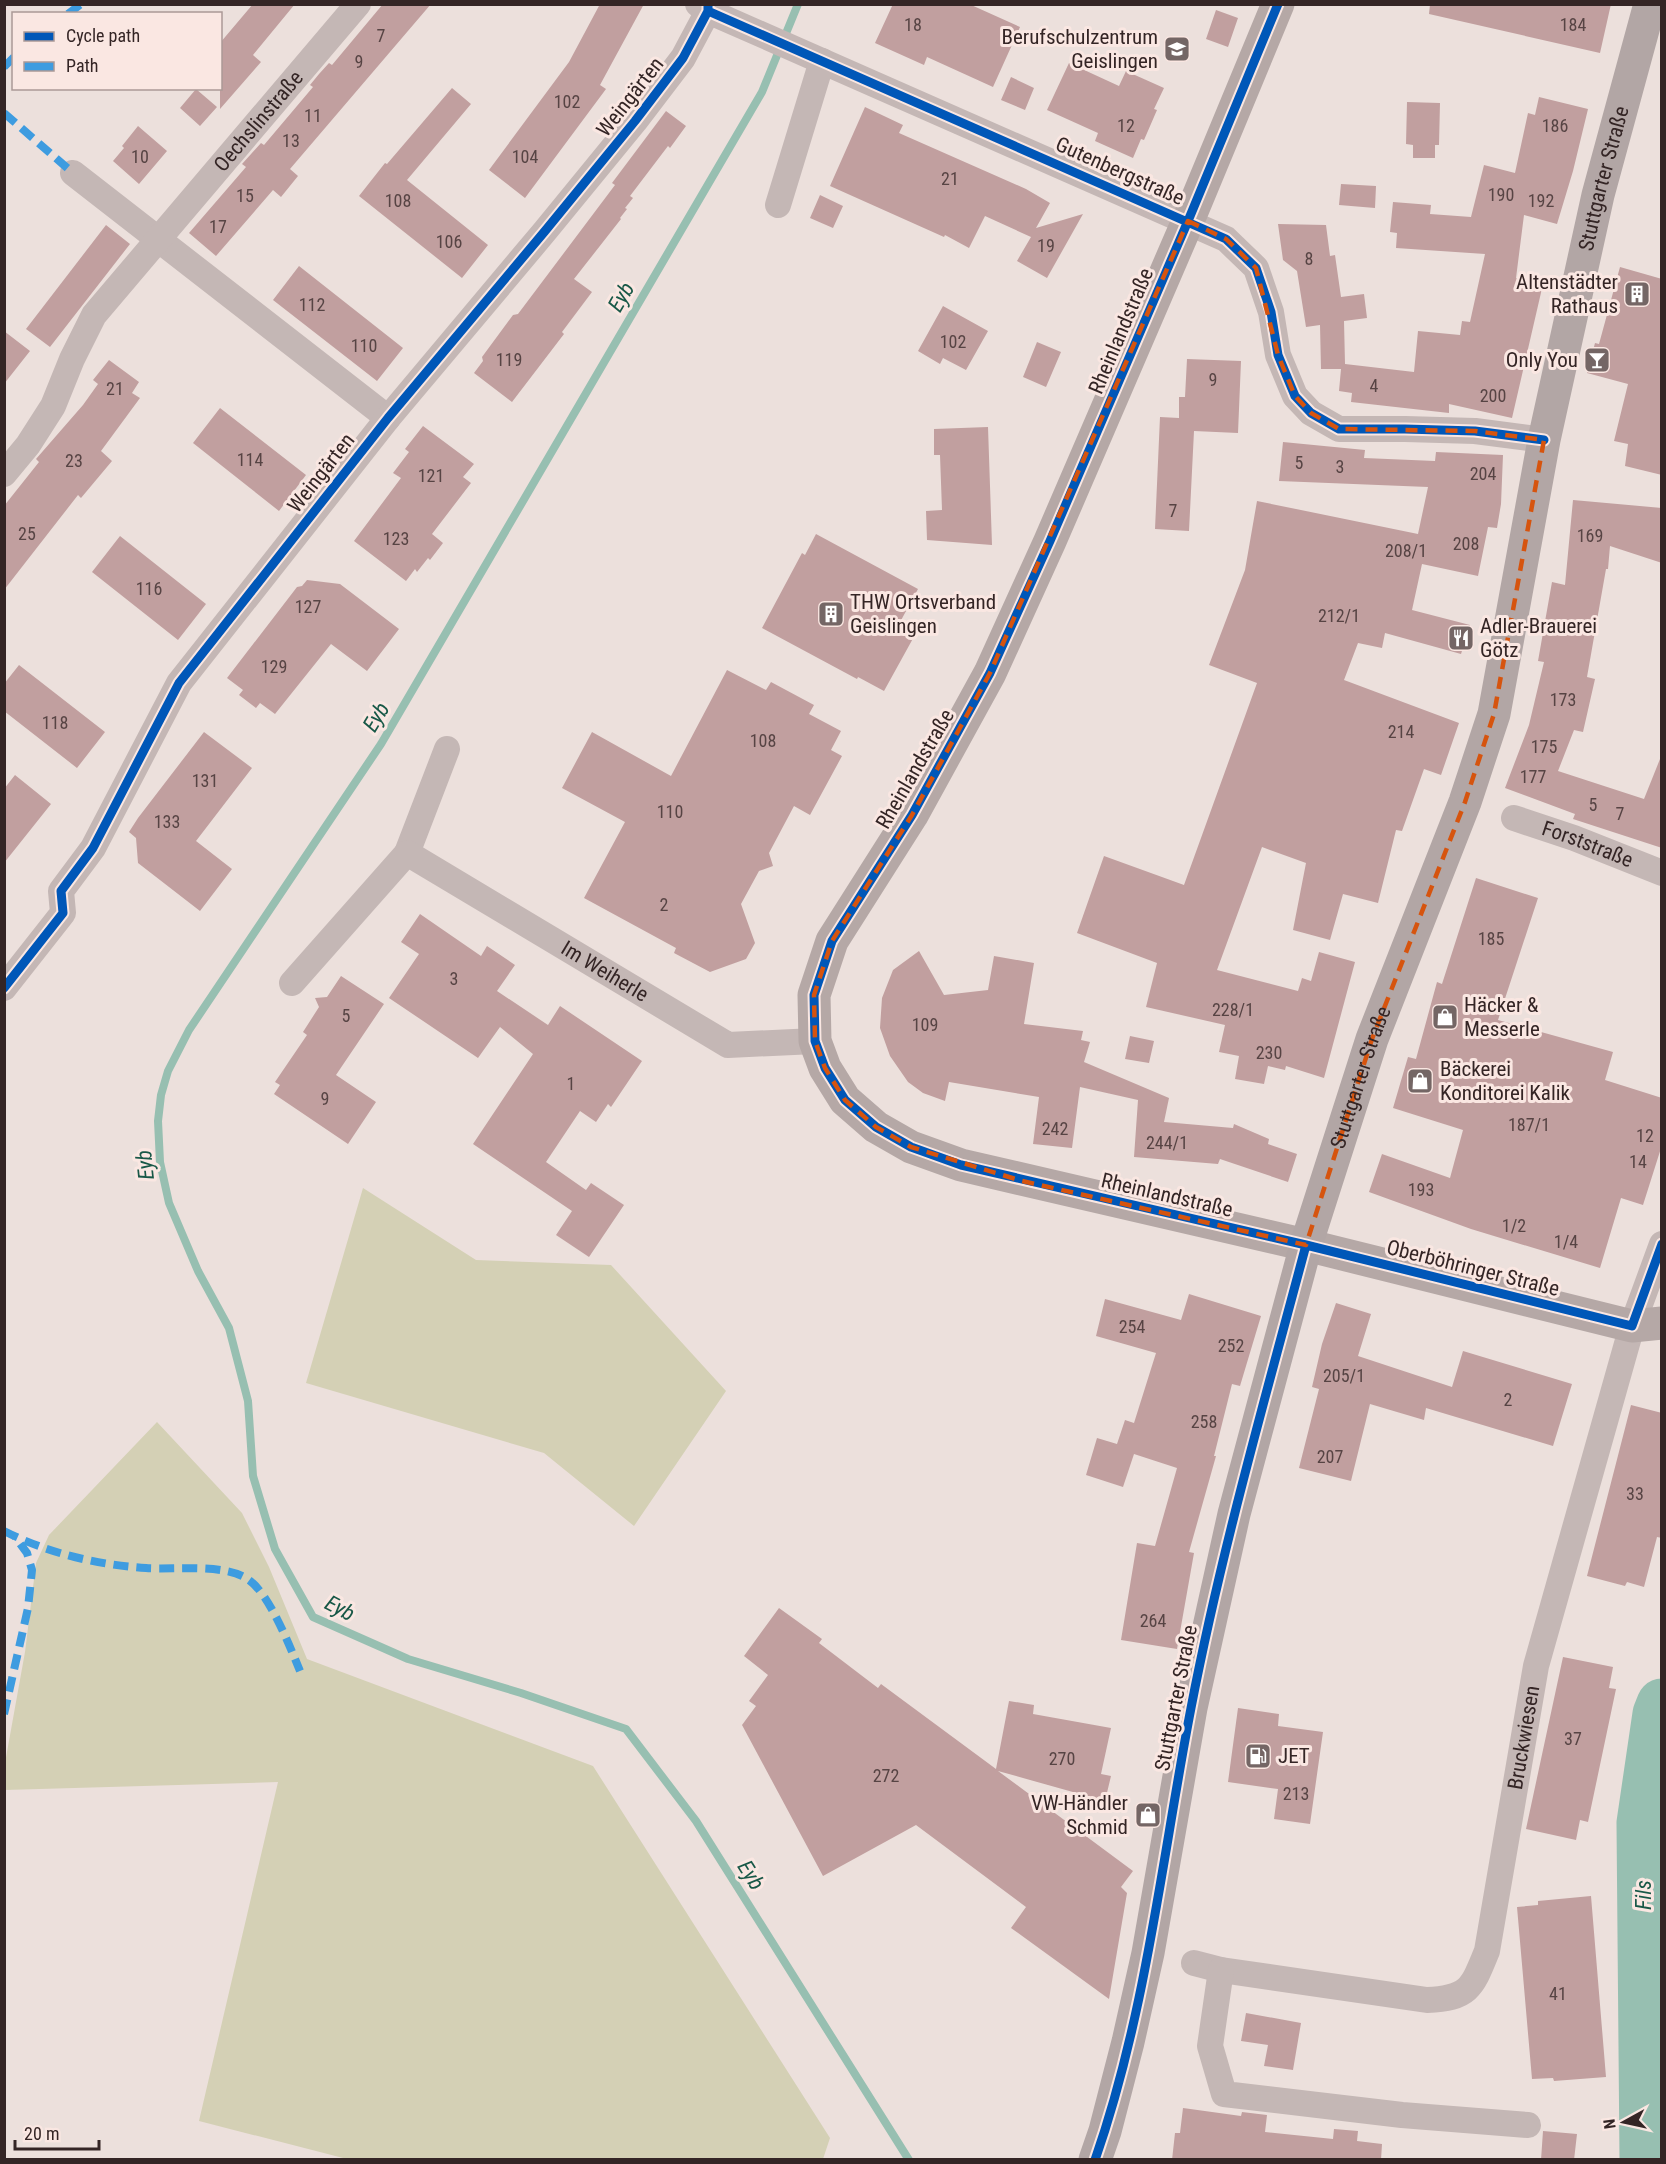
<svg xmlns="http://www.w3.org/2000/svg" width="1666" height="2164" font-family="'Roboto Condensed',sans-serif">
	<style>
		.green { fill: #d4d0b5 }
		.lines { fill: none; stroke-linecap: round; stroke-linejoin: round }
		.stream { stroke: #97bfb1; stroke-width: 8 }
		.river { stroke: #97bfb1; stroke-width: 51 }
		.building { fill: #c19f9f }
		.street { stroke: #c4b7b5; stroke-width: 26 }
		.secondary { stroke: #b5a8a6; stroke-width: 33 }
		.primary { stroke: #b2a6a5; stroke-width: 33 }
		.quiet { stroke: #3e9ce0; stroke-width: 8; stroke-dasharray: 15 8; stroke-linecap: butt }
		.cycleway-casing { stroke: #fae7e2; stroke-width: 13 }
		.cycleway { stroke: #0057b8; stroke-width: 9 }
		.marked { fill: none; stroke: #d6540e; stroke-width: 4.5; stroke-dasharray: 12 8; stroke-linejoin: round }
		.labels { text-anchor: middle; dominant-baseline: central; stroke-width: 6; stroke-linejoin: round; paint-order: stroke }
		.number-label { font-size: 18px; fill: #574444 }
		.poi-label { font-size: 21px; fill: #342525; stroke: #fae7e2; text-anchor: start }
		.street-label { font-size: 21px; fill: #342525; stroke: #fae7e2 }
		.water-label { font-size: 22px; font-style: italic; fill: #185847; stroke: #fae7e2 }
	</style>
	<rect width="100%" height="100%" fill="#ece0dc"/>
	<path class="green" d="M363,1188L476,1260L611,1265L726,1391L634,1526L544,1453L306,1383Z
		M157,1422L242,1513L269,1567L307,1659L593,1766L830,2138L823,2159H347L199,2121L278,1782L5,1790V1763L25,1652L36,1563L49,1535Z"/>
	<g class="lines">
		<path class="stream" d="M798,4L762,92L381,744L189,1030L168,1071L161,1095L158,1121L160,1162L169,1203L198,1271L229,1328L248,1401L253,1476L275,1549L313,1617L408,1659L521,1693L626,1729L696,1821L909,2160"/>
		<path class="river" d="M1645,2160L1642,1823L1658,1714L1662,1704"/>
	</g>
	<path class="building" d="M253,4H295L253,55L261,62L220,109V43Z
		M383,4H431L290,169L298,176L281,197L273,190L216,256L189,233L246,167L242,164L261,143L264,145L313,87L310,85L319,74L329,63L332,65Z
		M600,4H644L600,85L606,89L525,198L489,170L569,62Z
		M893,4H969L1020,27L993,87L927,57L924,65L875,43Z
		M1430,4H1611L1600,53L1429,14Z
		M1216,10L1238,18L1228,47L1206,39Z
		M1069,63L1119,86L1126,71L1164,88L1154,109L1157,110L1144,140L1141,139L1133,158L1095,141L1098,133L1047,110Z
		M1011,77L1034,88L1025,110L1001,100Z
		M452,88L471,104L407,180L488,245L462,278L359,196L385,163L387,164Z
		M196,89L217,107L200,126L180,108Z
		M1539,97L1588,109L1573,171L1557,224L1524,215L1516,278L1543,284L1512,418L1449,404V413L1351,402L1352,393L1339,391L1341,369H1321L1320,325L1306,327L1297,271L1283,260L1278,224L1326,225L1330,256L1335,255L1341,297L1364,294L1367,318L1344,321L1345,364L1414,372L1418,331L1460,335L1462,321L1470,322L1485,254L1396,248L1397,233L1390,232L1393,202L1431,205L1430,214L1471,217L1484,165L1515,173L1528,113L1535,115Z
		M1407,102L1440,103L1439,145H1435V158H1413V145L1406,144Z
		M865,107L903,125L899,133L1026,189L1050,203L1036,228L1083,214L1047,278L1017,261L1031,237L985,216L969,248L945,235L944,237L830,186Z
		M666,111L686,126L670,148L668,146L630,196L633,198L625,208L627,209L620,218L621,219L574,279L592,292L562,332L564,334L512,402L474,373L483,361L482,357L513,315L518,314L615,185L612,183Z
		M138,126L167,151L139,184L113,161L124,148L122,146Z
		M1341,184L1376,186L1375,208L1339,205Z
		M820,195L843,206L833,228L810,218Z
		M106,225L130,244L50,347L26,329Z
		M299,266L403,348L377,381L273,300Z
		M1620,267L1662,279V475L1625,466L1628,444L1614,441L1628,384L1587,373L1595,343L1599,344Z
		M943,306L988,331L966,370L943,358L940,364L918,351Z
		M4,331L30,351L4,384Z
		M1037,342L1061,352L1046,387L1023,377Z
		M1187,359L1241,361L1238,433L1194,431L1189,531L1155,529L1160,417L1179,418V397H1185Z
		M109,360L139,382L132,393L140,398L101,451L112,461L81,498L78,495L4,590V506L39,462L36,459L83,405L98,384L93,380Z
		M220,408L306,475L279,511L193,443Z
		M423,426L474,464L463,477L471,483L432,534L443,543L430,560L428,558L417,572L415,569L406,581L354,541L401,478L393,473L409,452L405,449Z
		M988,427L992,545L927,540L926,511L942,510L940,455H934V429Z
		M1283,442L1365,450L1364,458L1435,461L1436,452L1503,455L1501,504L1497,528L1488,527L1478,576L1422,564L1412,610L1470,625L1461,654L1385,633L1382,648L1358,643L1344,680L1459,723L1441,775L1424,769L1402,831L1396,830L1378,903L1343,894L1330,940L1293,930L1306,863L1262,847L1217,970L1298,991L1302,978L1311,981L1319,952L1355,962L1324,1078L1286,1066L1285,1070L1268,1066L1264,1084L1235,1079L1239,1056L1219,1052L1225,1025L1146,1007L1157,963L1077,933L1104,856L1184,885L1257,683L1209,665L1245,570L1257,501L1418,534L1428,487L1279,481Z
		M1573,500L1662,508V563L1610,546L1608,569H1606L1587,677L1595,679L1583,732L1574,730L1558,771L1644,799L1660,759H1662V848L1573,819L1575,814L1505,788L1529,725L1544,662L1538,661L1552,582L1565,585Z
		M816,534L918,589L899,624L916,633L884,691L858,677L857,679L762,628L802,553L805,555Z
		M120,536L206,604L178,640L92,572Z
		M307,580L340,584L399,629L367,671L331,644L275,714L260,703L256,708L239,695L243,690L227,678L297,587L302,586Z
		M19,665L105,732L77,768L4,711V684Z
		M727,670L766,690L771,682L814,705L809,714L841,731L831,750L842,756L810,815L794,806L769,853L773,866L759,871L741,904L755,943L746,959L710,972L674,953L676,948L584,898L625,822L562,788L592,732L671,776Z
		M204,732L252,768L196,841L232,869L200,911L138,863L136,838L129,832L138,818Z
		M15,775L51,804L4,863V789Z
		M1476,878L1538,898L1498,1020L1613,1052L1605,1080L1662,1098V1145L1643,1205L1621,1198L1600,1268L1471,1229L1369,1192L1382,1154L1450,1178L1463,1130L1393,1108L1408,1057L1416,1059L1437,982L1442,984Z
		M420,914L481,956L487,946L515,965L497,991L548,1025L560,1006L642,1061L611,1107L608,1104L596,1122L580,1111L546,1162L586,1190L591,1183L624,1205L589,1257L556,1235L572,1211L473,1144L533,1054L500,1027L478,1058L389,998L419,954L401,942Z
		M919,951L944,995L988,990L994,956L1034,963L1024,1024L1083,1031L1081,1040L1090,1042L1084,1062L1169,1098L1164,1122L1233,1128L1234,1124L1269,1139L1268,1144L1297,1154L1288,1182L1220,1159L1218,1164L1134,1157L1138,1100L1080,1087L1072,1148L1033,1144L1039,1097L949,1082L945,1101L923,1093L908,1082L890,1056L880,1028L882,998L893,970Z
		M341,976L384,1004L336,1075L376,1102L348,1144L274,1094L280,1085L275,1082L307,1035L303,1032L319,1007L315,998L327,997Z
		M1130,1036L1154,1041L1149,1063L1125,1059Z
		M1189,1294L1261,1316L1240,1386L1232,1384L1214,1456H1216L1189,1552L1194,1553L1177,1649L1121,1640L1137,1543L1155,1546L1177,1468L1134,1454L1123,1487L1086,1475L1097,1438L1117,1444L1125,1420L1134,1423L1156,1353L1096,1336L1105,1299L1181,1320Z
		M1336,1303L1371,1314L1358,1356L1452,1387L1463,1351L1572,1384L1553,1446L1426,1408L1424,1420L1370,1404L1351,1481L1299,1468L1319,1389L1312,1387L1322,1344Z
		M1631,1405L1662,1413V1538L1657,1537L1644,1587L1627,1582L1625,1586L1587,1576Z
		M779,1608L822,1639L819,1643L878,1688L881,1684L996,1769L1009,1701L1034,1705L1033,1714L1111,1728L1101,1774L1111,1776L1105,1801L998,1771L1133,1871L1121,1887L1127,1893L1109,1999L1011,1928L1026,1907L916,1825L823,1876L742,1725L756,1706L749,1701L768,1675L744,1656Z
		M1563,1657L1613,1667L1609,1688L1616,1689L1588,1822L1580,1820L1576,1840L1526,1829Z
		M1238,1708L1279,1714L1278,1726L1323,1732L1310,1824L1274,1819L1278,1789L1228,1782Z
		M1591,1896L1606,2077L1554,2081L1553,2078L1532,2079L1517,1907L1538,1905V1901Z
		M1246,2013L1301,2023L1293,2070L1264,2066L1268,2045L1241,2041Z
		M1183,2108L1241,2116L1242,2112L1267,2115L1265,2132L1333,2139L1334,2129L1358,2131L1357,2141L1382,2144L1381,2160H1172L1175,2133H1180Z
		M1543,2131L1577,2134L1574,2160H1541Z"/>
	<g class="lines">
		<g class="street">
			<path d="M698,4L708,11L1226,239L1256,268L1271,312L1278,355L1295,396L1311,413L1339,429H1405L1475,431L1544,440"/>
			<path d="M73,173L388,418"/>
			<path d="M778,205L822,61"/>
			<path id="s1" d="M4,474L28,445L53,406L72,359L94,315L358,4"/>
			<path id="s2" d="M1514,818L1574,838L1662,873"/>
			<path d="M407,853L447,749"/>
			<path id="s3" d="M292,983L407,853L728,1045L815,1041"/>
			<path d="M4,988L63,913L61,891L93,848L179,683L388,418L545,231L635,121L683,58L708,11V4"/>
			<path id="s4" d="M1194,1963L1221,1970L1427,2000C1469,1998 1472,1988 1487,1951L1536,1666L1632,1326L1662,1244"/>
			<path d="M1221,1970L1210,2046L1224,2094L1402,2115L1528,2125"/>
		</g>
		<path class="secondary" d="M1278,4L1188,221L1050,541L990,673L912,815L832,941L814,995L815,1041L825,1068L845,1100L876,1127L911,1147L961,1165L1306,1245L1632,1326L1662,1323"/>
		<path class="primary" id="s5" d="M1095,2160L1105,2131L1128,2042L1148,1953L1191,1708L1234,1514L1306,1245L1372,1039L1465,802L1494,714L1544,440L1598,195L1650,4"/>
		<path class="quiet" d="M68,14L81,4
			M4,67L14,57
			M4,113L73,173
			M4,1531C47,1553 98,1565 146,1568C175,1570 226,1563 249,1580C270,1595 290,1647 300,1671
			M4,1714L28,1608L32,1570L27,1553L15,1537"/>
		<defs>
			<path id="cycleway" d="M1278,4L1188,221L1050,541L990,673L912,815L832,941L814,995L815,1041L825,1068L845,1100L876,1127L911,1147L961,1165L1306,1245L1632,1326L1662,1244
				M708,11L1226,239L1256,268L1271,312L1278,355L1295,396L1311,413L1339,429H1405L1475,431L1544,440
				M4,988L63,913L61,891L93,848L179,683L388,418L545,231L635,121L683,58L708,11V4
				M1095,2160C1146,2014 1162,1858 1191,1708C1221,1552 1265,1399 1306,1245"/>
		</defs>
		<use href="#cycleway" class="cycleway-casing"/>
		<use href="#cycleway" class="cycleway"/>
	</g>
	<path class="marked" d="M1188,221L1226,239L1256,268L1278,355L1295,396L1311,413L1339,429L1475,431L1544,440L1494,714L1465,802L1372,1039L1306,1245L1022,1181L911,1147L876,1127L845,1100L825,1068L815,1041L814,995L832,941L912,815L990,673Z"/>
	<defs>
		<symbol id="school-square" viewBox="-11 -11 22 22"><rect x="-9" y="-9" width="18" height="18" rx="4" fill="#746665" stroke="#fae7e2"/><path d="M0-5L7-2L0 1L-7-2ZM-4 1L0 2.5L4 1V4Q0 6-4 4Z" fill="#fff"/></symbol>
		<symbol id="building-square" viewBox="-11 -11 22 22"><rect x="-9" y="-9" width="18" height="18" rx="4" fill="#746665" stroke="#fae7e2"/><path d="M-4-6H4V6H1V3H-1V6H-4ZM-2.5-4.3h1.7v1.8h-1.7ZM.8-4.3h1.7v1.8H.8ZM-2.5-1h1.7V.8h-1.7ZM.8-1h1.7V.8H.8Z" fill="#fff"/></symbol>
		<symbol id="bar-square" viewBox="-11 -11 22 22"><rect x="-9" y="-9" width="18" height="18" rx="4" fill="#746665" stroke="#fae7e2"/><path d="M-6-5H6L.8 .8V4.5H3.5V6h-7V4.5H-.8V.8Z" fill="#fff"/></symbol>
		<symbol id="restaurant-square" viewBox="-11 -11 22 22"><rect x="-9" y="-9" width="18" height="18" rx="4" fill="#746665" stroke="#fae7e2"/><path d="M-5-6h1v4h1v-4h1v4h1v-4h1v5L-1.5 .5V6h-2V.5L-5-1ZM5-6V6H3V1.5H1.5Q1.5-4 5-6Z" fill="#fff"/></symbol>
		<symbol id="shop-square" viewBox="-11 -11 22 22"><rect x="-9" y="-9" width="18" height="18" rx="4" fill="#746665" stroke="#fae7e2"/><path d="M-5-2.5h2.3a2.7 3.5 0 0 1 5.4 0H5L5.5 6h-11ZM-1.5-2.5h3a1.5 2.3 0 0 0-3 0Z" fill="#fff"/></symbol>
		<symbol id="fuel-square" viewBox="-11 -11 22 22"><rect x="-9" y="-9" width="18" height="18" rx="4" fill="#746665" stroke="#fae7e2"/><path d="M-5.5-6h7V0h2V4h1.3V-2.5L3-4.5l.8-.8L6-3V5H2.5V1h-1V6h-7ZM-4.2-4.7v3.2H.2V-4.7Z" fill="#fff"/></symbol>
	</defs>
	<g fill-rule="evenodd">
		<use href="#school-square" x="1162" y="34" width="30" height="30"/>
		<use href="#building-square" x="1622" y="279" width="30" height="30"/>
		<use href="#bar-square" x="1582" y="345" width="30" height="30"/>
		<use href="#building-square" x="816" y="599" width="30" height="30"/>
		<use href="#restaurant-square" x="1446" y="623" width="30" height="30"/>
		<use href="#shop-square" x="1430" y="1002" width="30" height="30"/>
		<use href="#shop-square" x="1405" y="1066" width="30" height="30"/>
		<use href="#fuel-square" x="1243" y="1741" width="30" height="30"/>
		<use href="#shop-square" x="1133" y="1800" width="30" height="30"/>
	</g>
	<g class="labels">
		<g class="number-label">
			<text x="913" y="24">18</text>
			<text x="1573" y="24">184</text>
			<text x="381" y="35">7</text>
			<text x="359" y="61">9</text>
			<text x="567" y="101">102</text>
			<text x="313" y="115">11</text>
			<text x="1126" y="125">12</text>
			<text x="1555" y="125">186</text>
			<text x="291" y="140">13</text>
			<text x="140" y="156">10</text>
			<text x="525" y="156">104</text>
			<text x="950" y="178">21</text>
			<text x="1501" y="194">190</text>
			<text x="245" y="195">15</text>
			<text x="398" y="200">108</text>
			<text x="1541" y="200">192</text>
			<text x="218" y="226">17</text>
			<text x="449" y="241">106</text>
			<text x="1046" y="245">19</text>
			<text x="1309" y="258">8</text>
			<text x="312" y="304">112</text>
			<text x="953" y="341">102</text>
			<text x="364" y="345">110</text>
			<text x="509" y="359">119</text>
			<text x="1213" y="379">9</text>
			<text x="1374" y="385">4</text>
			<text x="115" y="388">21</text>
			<text x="1493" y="395">200</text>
			<text x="250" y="459">114</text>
			<text x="74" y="460">23</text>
			<text x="1299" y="462">5</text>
			<text x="1340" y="466">3</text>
			<text x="1483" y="473">204</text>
			<text x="431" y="475">121</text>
			<text x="1173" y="510">7</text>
			<text x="27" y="533">25</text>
			<text x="1590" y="535">169</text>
			<text x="396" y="538">123</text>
			<text x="1466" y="543">208</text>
			<text x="1406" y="550">208/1</text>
			<text x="149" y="588">116</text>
			<text x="308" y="606">127</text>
			<text x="1339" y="615">212/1</text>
			<text x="274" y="666">129</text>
			<text x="1563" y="699">173</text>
			<text x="55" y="722">118</text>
			<text x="1401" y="731">214</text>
			<text x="763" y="740">108</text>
			<text x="1544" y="746">175</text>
			<text x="1533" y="776">177</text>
			<text x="205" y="780">131</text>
			<text x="1593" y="804">5</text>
			<text x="670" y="811">110</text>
			<text x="1620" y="813">7</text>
			<text x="167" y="821">133</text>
			<text x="664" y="904">2</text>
			<text x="1491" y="938">185</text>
			<text x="454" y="978">3</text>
			<text x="1233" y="1009">228/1</text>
			<text x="346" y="1015">5</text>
			<text x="925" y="1024">109</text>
			<text x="1269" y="1052">230</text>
			<text x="571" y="1083">1</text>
			<text x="325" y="1098">9</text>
			<text x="1529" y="1124">187/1</text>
			<text x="1055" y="1128">242</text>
			<text x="1645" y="1135">12</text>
			<text x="1167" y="1142">244/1</text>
			<text x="1638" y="1161">14</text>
			<text x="1421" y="1189">193</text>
			<text x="1514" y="1225">1/2</text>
			<text x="1566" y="1241">1/4</text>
			<text x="1132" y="1326">254</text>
			<text x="1231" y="1345">252</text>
			<text x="1344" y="1375">205/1</text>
			<text x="1508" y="1399">2</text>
			<text x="1204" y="1421">258</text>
			<text x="1330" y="1456">207</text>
			<text x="1635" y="1493">33</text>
			<text x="1153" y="1620">264</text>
			<text x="1573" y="1738">37</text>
			<text x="1062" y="1758">270</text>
			<text x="886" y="1775">272</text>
			<text x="1296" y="1793">213</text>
			<text x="1558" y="1993">41</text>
		</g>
		<g class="poi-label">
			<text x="1158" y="37" text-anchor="end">Berufschulzentrum<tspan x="1158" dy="24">Geislingen</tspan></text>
			<text x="1618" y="282" text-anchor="end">Altenstädter<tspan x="1618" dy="24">Rathaus</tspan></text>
			<text x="1578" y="360" text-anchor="end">Only You</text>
			<text x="850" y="602">THW Ortsverband<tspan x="850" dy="24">Geislingen</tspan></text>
			<text x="1480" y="626">Adler-Brauerei<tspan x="1480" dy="24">Götz</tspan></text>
			<text x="1464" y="1005">Häcker &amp;<tspan x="1464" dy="24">Messerle</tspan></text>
			<text x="1440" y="1069">Bäckerei<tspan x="1440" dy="24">Konditorei Kalik</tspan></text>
			<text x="1278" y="1756">JET</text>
			<text x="1128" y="1803" text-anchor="end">VW-Händler<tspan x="1128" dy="24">Schmid</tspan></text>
		</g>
		<g class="street-label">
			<text transform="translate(630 97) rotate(-52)">Weingärten</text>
			<text stroke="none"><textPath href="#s1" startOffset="438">Oechslinstraße</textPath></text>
			<text transform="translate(1120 171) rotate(24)">Gutenbergstraße</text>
			<text stroke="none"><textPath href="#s5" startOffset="2050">Stuttgarter Straße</textPath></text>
			<text transform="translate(1121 331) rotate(-67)">Rheinlandstraße</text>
			<text transform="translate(321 473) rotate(-52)">Weingärten</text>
			<text transform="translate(915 769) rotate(-60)">Rheinlandstraße</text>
			<text stroke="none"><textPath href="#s2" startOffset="78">Forststraße</textPath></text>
			<text stroke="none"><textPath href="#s3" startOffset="404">Im Weiherle</textPath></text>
			<text stroke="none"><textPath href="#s5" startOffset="1116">Stuttgarter Straße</textPath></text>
			<text transform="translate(1167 1195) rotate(13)">Rheinlandstraße</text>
			<text transform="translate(1473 1268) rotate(14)">Oberböhringer Straße</text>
			<text transform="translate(1176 1698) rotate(-79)">Stuttgarter Straße</text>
			<text stroke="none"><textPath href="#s4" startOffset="538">Bruckwiesen</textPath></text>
		</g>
		<g class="water-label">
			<text transform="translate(621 297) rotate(-60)">Eyb</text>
			<text transform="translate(376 717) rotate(-59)">Eyb</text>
			<text transform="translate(145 1165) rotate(-96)">Eyb</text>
			<text transform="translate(340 1608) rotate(28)">Eyb</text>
			<text transform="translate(751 1875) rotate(58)">Eyb</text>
			<text transform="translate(1643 1895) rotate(-90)">Fils</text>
		</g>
	</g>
	<rect width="1666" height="2164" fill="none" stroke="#342525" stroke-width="12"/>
	<rect x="12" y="12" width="210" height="78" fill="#fae7e2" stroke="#ab9996" stroke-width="1.5"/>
	<rect x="24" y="32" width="30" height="9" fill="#0057b8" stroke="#ab9996" stroke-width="1.5"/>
	<text x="66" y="42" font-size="18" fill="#342525">Cycle path</text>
	<rect x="24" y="62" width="30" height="9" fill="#3e9ce0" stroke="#ab9996" stroke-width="1.5"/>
	<text x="66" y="72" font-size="18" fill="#342525">Path</text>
	<g transform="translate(1624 2122) rotate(262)" stroke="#fae7e2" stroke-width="4.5" paint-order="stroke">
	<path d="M0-4.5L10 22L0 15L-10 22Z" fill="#342525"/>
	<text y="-9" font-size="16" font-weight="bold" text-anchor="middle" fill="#342525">N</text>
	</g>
	<path d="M15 2140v9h84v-9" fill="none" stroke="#342525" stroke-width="3"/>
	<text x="24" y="2140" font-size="18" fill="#342525" stroke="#fae7e2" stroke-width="4.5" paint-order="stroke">20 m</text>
</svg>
